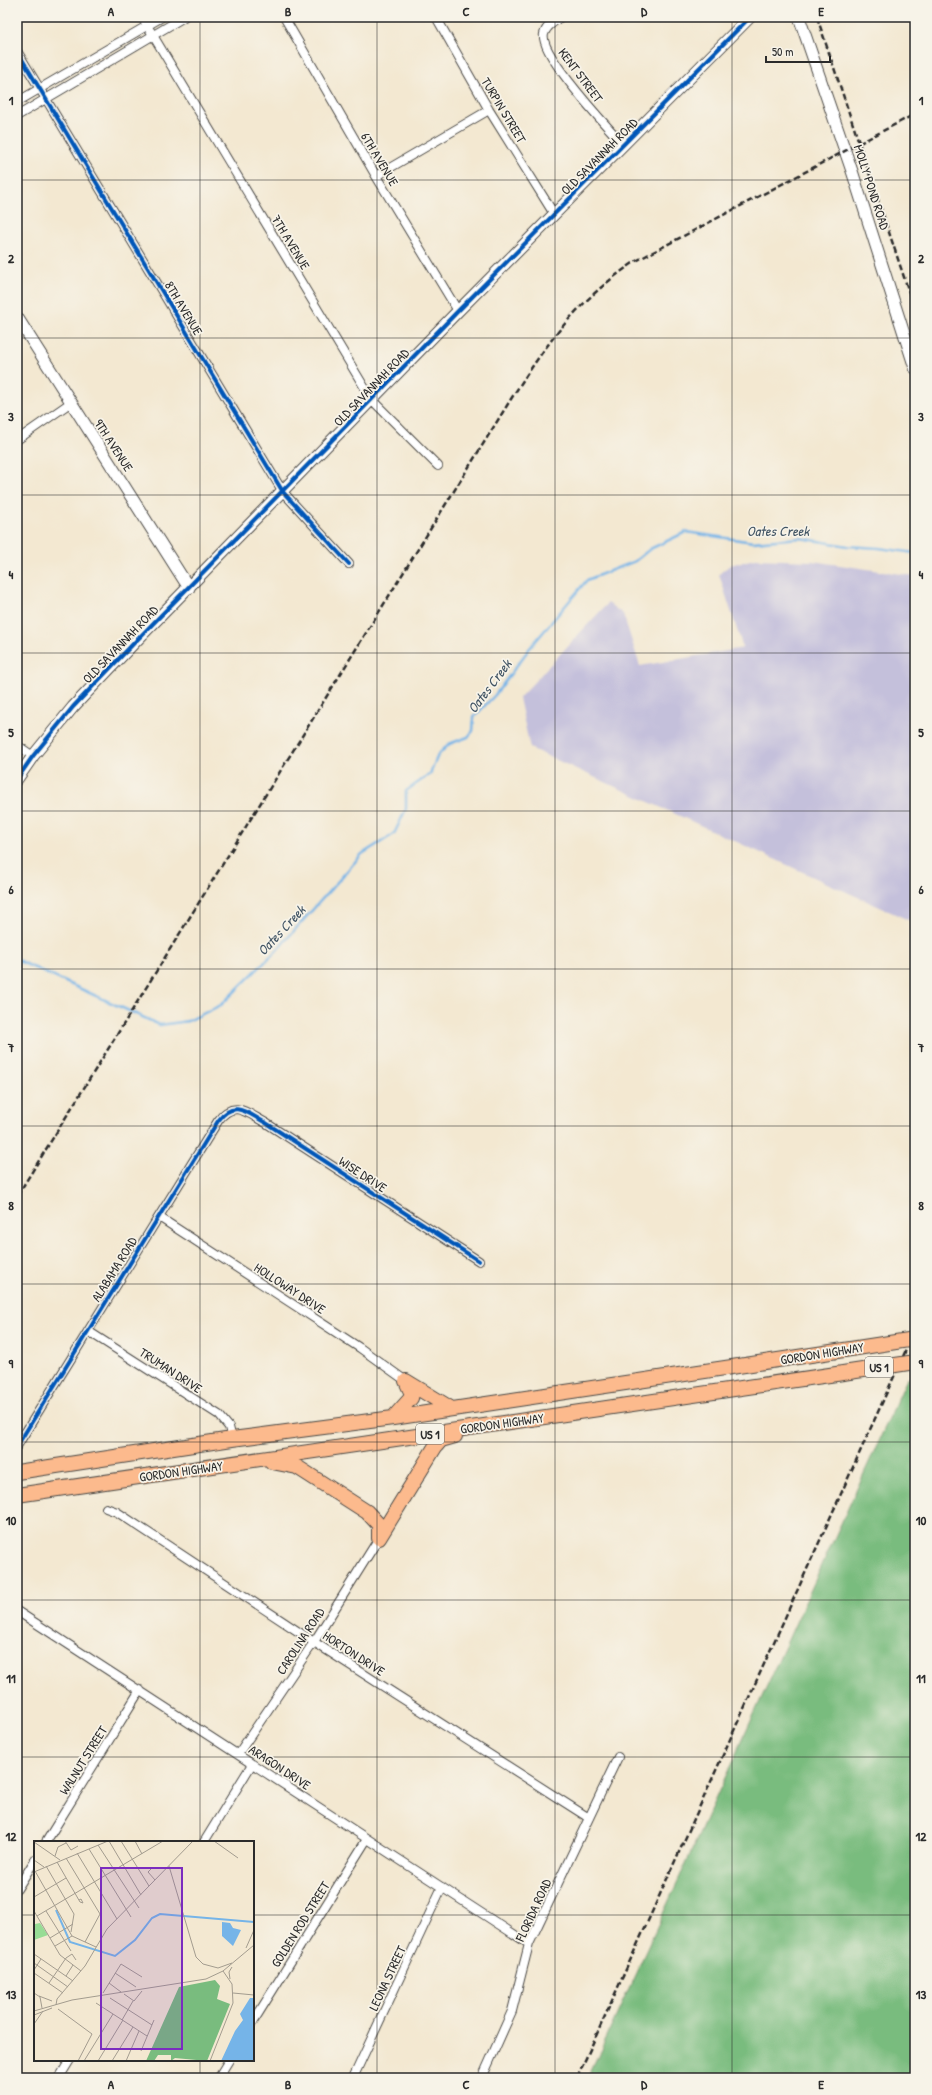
<svg xmlns="http://www.w3.org/2000/svg" width="932" height="2095" font-family="'Patrick Hand',sans-serif">
	<style>
		.industrial { fill: #c4c0db }
		.forest { fill: #79bc7e; stroke: #527454 }
		.lines { fill: none; stroke-linecap: round; stroke-linejoin: round }
		.stream { stroke: #75b4e8; stroke-width: 2.5 }
		.minor-casing { stroke: #494744; stroke-width: 10 }
		.tertiary-casing { stroke: #494744; stroke-width: 13 }
		.trunk-casing { stroke: #494744; stroke-width: 16 }
		.minor { stroke: #fff; stroke-width: 8 }
		.tertiary { stroke: #fff; stroke-width: 11 }
		.trunk { stroke: #fcba8d; stroke-width: 14 }
		.rail { stroke: #2b2b2b; stroke-width: 2.5; stroke-dasharray: 6 3; stroke-linecap: butt }
		.trunk-bridge-casing { stroke: #494744; stroke-width: 16; stroke-linecap: butt }
		.trunk-bridge { stroke: #fcba8d; stroke-width: 14 }
		.cycleway-casing { stroke: #f7f3e8; stroke-width: 6 }
		.cycleway { stroke: #0057b8; stroke-width: 4 }
		.grid { fill: none; stroke: #2b2b2b; stroke-width: 1; stroke-opacity: 0.55 }
		.labels { text-anchor: middle; dominant-baseline: central; stroke-width: 3.5; stroke-linejoin: round; paint-order: stroke }
		.shield { fill: #f7f3e8; stroke: #686764; stroke-width: 1 }
		.shield-label { font-size: 12px; font-weight: bold; fill: #2b2b2b }
		.street-label { font-size: 13px; fill: #2b2b2b; stroke: #f7f3e8 }
		.water-label { font-size: 14px; font-style: italic; fill: #415464; stroke: #f7f3e8 }
		.inset-river { fill: none; stroke: #75b4e8; stroke-width: 2 }
		.inset-road { fill: none; stroke: #a39c8f; stroke-width: 1 }
		.view { fill: #7b2cbf; fill-opacity: 0.15; stroke: #7b2cbf; stroke-width: 2 }
		.inset-edge { fill: none; stroke: #2b2b2b; stroke-width: 2 }
		.neatline { fill: none; stroke: #2b2b2b; stroke-width: 1.5 }
		.grid-label { font-size: 13px; text-anchor: middle; font-weight: bold; fill: #2b2b2b }
	</style>
	<rect width="100%" height="100%" fill="#f7f3e8"/>
	<filter id="ink" filterUnits="userSpaceOnUse"><feTurbulence type="fractalNoise" baseFrequency=".025" numOctaves="2"/><feDisplacementMap in="SourceGraphic" scale="8" xChannelSelector="R" yChannelSelector="G"/><feConvolveMatrix kernelMatrix="1 2 1 2 8 2 1 2 1" color-interpolation-filters="sRGB"/></filter>
	<filter id="wash" filterUnits="userSpaceOnUse"><feTurbulence type="fractalNoise" baseFrequency=".012" numOctaves="4" result="noise"/><feDisplacementMap in="SourceGraphic" scale="16" xChannelSelector="R" yChannelSelector="G"/><feGaussianBlur stdDeviation="0.9" result="paint"/><feColorMatrix in="noise" values="0 0 0 0 0 0 0 0 0 0 0 0 0 0 0 0 0 1.4 0 .05"/><feComposite in="paint" operator="in"/></filter>
	<g filter="url(#wash)">
		<rect width="100%" height="100%" fill="#f3e8d1"/>
		<path class="industrial" d="M755,559L812,561L915,576V923L530,748L519,698L608,603L623,614L640,666L743,648L719,574L730,565Z"/>
		<path class="forest" d="M915,1377V2078H588L907,1379Z"/>
		<g class="lines">
			<path class="stream" d="M17,960L160,1025L188,1021L221,1005L277,950L362,854L394,834L406,809V791L430,774L438,755L449,744L468,737L473,731L474,717L495,695L529,649L587,580L635,561L650,549L686,532L753,542L800,538L848,546L879,548L915,553"/>
		</g>
	</g>
	<g filter="url(#ink)">
		<g class="lines">
			<defs>
				<path id="minor" d="M142,17L372,400L438,466
					M284,17L376,176L458,311
					M436,17L489,110L554,214
					M561,17C555,21 546,26 544,34C539,54 609,129 624,145
					M17,51L283,492L349,564
					M17,102L162,17
					M17,116L184,17
					M376,176L489,110
					M17,440L70,403
					M17,745L33,756
					M159,1217L360,1348L406,1381
					M88,1331L219,1415L229,1427L232,1439
					M17,1446L218,1121C234,1099 247,1113 266,1123L479,1261
					M106,1508L117,1512L314,1642L589,1818
					M17,1611L529,1944
					M238,1754L314,1642L379,1538
					M46,1842L140,1690
					M204,1842L252,1764
					M17,1889L35,1860
					M253,2022L367,1839
					M59,2078L70,2060
					M218,2078L229,2060
					M353,2078L442,1887
					M482,2078L512,2011L529,1944L618,1757"/>
				<path id="tertiary" d="M799,17L853,174L915,368
					M17,317L189,588
					M17,779L33,756L73,707L133,644L458,311L750,17"/>
				<path id="trunk" d="M406,1381L452,1409
					M393,1418L411,1398L412,1394L406,1381
					M272,1462L297,1467L367,1512L379,1525V1538
					M17,1472L232,1439L393,1418L844,1350
					M17,1495L843,1373
					M379,1538L435,1447L441,1440L455,1436"/>
			</defs>
			<use href="#minor" class="minor-casing"/>
			<use href="#tertiary" class="tertiary-casing"/>
			<use href="#trunk" class="trunk-casing"/>
			<use href="#minor" class="minor"/>
			<use href="#tertiary" class="tertiary"/>
			<use href="#trunk" class="trunk"/>
			<path class="rail" d="M817,17L915,310
				M17,1196L511,399C548,341 578,300 636,261L915,114
				M577,2078L915,1330"/>
			<defs>
				<path id="trunk-bridge" d="M844,1350L915,1339
					M843,1373L915,1362"/>
			</defs>
			<use href="#trunk-bridge" class="trunk-bridge-casing"/>
			<use href="#trunk-bridge" class="trunk-bridge"/>
			<defs>
				<path id="cycleway" d="M17,51L283,492L349,564
					M17,779L33,756L73,707L133,644L458,311L750,17
					M17,1446L218,1121C234,1099 247,1113 266,1123L479,1261"/>
			</defs>
			<use href="#cycleway" class="cycleway-casing"/>
			<use href="#cycleway" class="cycleway"/>
		</g>
	</g>
	<path class="grid" d="M200,17V1842M377,17V2078M555,17V2078M732,17V2078M17,180H915M17,338H915M17,495H915M17,653H915M17,811H915M17,969H915M17,1126H915M17,1284H915M17,1442H915M17,1600H915M17,1757H915M17,1915H35M253,1915H915M200,2060V2078"/>
	<g class="labels">
		<g class="shield">
			<rect x="865" y="1357" width="28" height="20" rx="3"/>
			<rect x="416" y="1424" width="28" height="20" rx="3"/>
		</g>
		<g class="shield-label">
			<text x="879" y="1367">US 1</text>
			<text x="430" y="1434">US 1</text>
		</g>
		<g class="street-label">
			<text transform="translate(581 75) rotate(53)">KENT STREET</text>
			<text transform="translate(504 110) rotate(59)">TURPIN STREET</text>
			<text transform="translate(599 156) rotate(-45)">OLD SAVANNAH ROAD</text>
			<text transform="translate(380 159) rotate(59)">6TH AVENUE</text>
			<text transform="translate(872 187) rotate(72)">MOLLY POND ROAD</text>
			<text transform="translate(291 242) rotate(59)">7TH AVENUE</text>
			<text transform="translate(184 308) rotate(59)">8TH AVENUE</text>
			<text transform="translate(371 387) rotate(-46)">OLD SAVANNAH ROAD</text>
			<text transform="translate(114 445) rotate(57)">9TH AVENUE</text>
			<text transform="translate(120 644) rotate(-46)">OLD SAVANNAH ROAD</text>
			<text transform="translate(363 1174) rotate(33)">WISE DRIVE</text>
			<text transform="translate(114 1269) rotate(-58)">ALABAMA ROAD</text>
			<text transform="translate(290 1288) rotate(33)">HOLLOWAY DRIVE</text>
			<text transform="translate(822 1353) rotate(-9)">GORDON HIGHWAY</text>
			<text transform="translate(171 1370) rotate(33)">TRUMAN DRIVE</text>
			<text transform="translate(502 1423) rotate(-8)">GORDON HIGHWAY</text>
			<text transform="translate(181 1471) rotate(-8)">GORDON HIGHWAY</text>
			<text transform="translate(300 1641) rotate(-57)">CAROLINA ROAD</text>
			<text transform="translate(354 1653) rotate(33)">HORTON DRIVE</text>
			<text transform="translate(83 1760) rotate(-58)">WALNUT STREET</text>
			<text transform="translate(280 1767) rotate(33)">ARAGON DRIVE</text>
			<text transform="translate(533 1910) rotate(-65)">FLORIDA ROAD</text>
			<text transform="translate(300 1924) rotate(-58)">GOLDEN ROD STREET</text>
			<text transform="translate(387 1978) rotate(-65)">LEONA STREET</text>
		</g>
		<g class="water-label">
			<text x="778" y="530">Oates Creek</text>
			<text transform="translate(489 686) rotate(-53)">Oates Creek</text>
			<text transform="translate(281 930) rotate(-47)">Oates Creek</text>
		</g>
	</g>
	<g transform="translate(34 1841)">
		<rect width="220" height="220" fill="#f3e8d1"/>
		<path d="M0,77L1,83L6,82L14,94L0,99Z" fill="#97dc95"/>
		<path d="M181,139L186,145L183,158L196,163L173,220L141,217L137,220V214H124L120,220H112L145,146Z" fill="#79bc7e"/>
		<path d="M188,81L196,82L199,87L207,89L199,105L188,95ZM216,157H220V220H187L201,190L209,179L206,173Z" fill="#75b4e8"/>
		<path class="inset-river" d="M22,69L36,101L81,115L101,99L118,77L126,73L220,81"/>
		<path class="inset-road" d="M31,0L37,9L44,5M75,0L107,54M87,0L115,45M101,0L108,13M180,0L204,17M0,1L26,19M64,4L105,67M55,8L97,76M43,12L83,78M21,15L24,6L32,2M32,17L66,73L51,101M0,19L10,26M23,21L46,61L49,62L47,58L45,59M12,25L40,73L37,91M135,25L162,116L169,123L184,127M118,27L114,31L121,39M1,30L38,95L62,106M0,31L74,0M0,56L32,37M0,70L26,114L47,130M12,70L37,110M3,75L129,0M16,97L39,83M21,105L38,95M212,107L220,89M0,113L39,140M0,122L34,146M184,127L198,122M0,129L7,118M0,132L29,152M81,132L102,146M32,135L39,124M196,138L195,131L198,126M15,142L32,117L38,113L42,119M75,142L87,151M0,152L6,156L8,167M69,152L87,123L108,136M199,152L220,154M90,153L100,160L108,150M5,155L18,160M76,157L118,184M62,162L113,195M22,164L23,158L51,125L73,88L159,0M24,168L58,193L44,220M0,170L38,159L172,138L189,130L220,104M0,174L18,167M88,179L99,160M0,183L9,170M107,210L120,179M50,220L79,173M64,220L89,179M78,220L99,186M92,220L105,190M176,220L199,162L198,143L189,130"/>
		<path class="view" d="M67,27H148V208H67Z"/>
		<rect width="220" height="220" class="inset-edge"/>
	</g>
	<rect width="932" height="2095" fill="none" stroke="#f7f3e8" stroke-width="44"/>
	<path d="M766 56v6h64v-6" fill="none" stroke="#2b2b2b" stroke-width="2"/>
	<text x="772" y="56" font-size="12" fill="#2b2b2b" stroke="#f7f3e8" stroke-width="3" paint-order="stroke">50 m</text>
	<rect x="22" y="22" width="888" height="2051" class="neatline"/>
	<g class="grid-label">
		<text x="111" y="16">A</text>
		<text x="288" y="16">B</text>
		<text x="466" y="16">C</text>
		<text x="644" y="16">D</text>
		<text x="821" y="16">E</text>
		<text x="11" y="105">1</text>
		<text x="921" y="105">1</text>
		<text x="11" y="263">2</text>
		<text x="921" y="263">2</text>
		<text x="11" y="421">3</text>
		<text x="921" y="421">3</text>
		<text x="11" y="579">4</text>
		<text x="921" y="579">4</text>
		<text x="11" y="737">5</text>
		<text x="921" y="737">5</text>
		<text x="11" y="894">6</text>
		<text x="921" y="894">6</text>
		<text x="11" y="1052">7</text>
		<text x="921" y="1052">7</text>
		<text x="11" y="1210">8</text>
		<text x="921" y="1210">8</text>
		<text x="11" y="1368">9</text>
		<text x="921" y="1368">9</text>
		<text x="11" y="1525">10</text>
		<text x="921" y="1525">10</text>
		<text x="11" y="1683">11</text>
		<text x="921" y="1683">11</text>
		<text x="11" y="1841">12</text>
		<text x="921" y="1841">12</text>
		<text x="11" y="1999">13</text>
		<text x="921" y="1999">13</text>
		<text x="111" y="2089">A</text>
		<text x="288" y="2089">B</text>
		<text x="466" y="2089">C</text>
		<text x="644" y="2089">D</text>
		<text x="821" y="2089">E</text>
	</g>
</svg>
